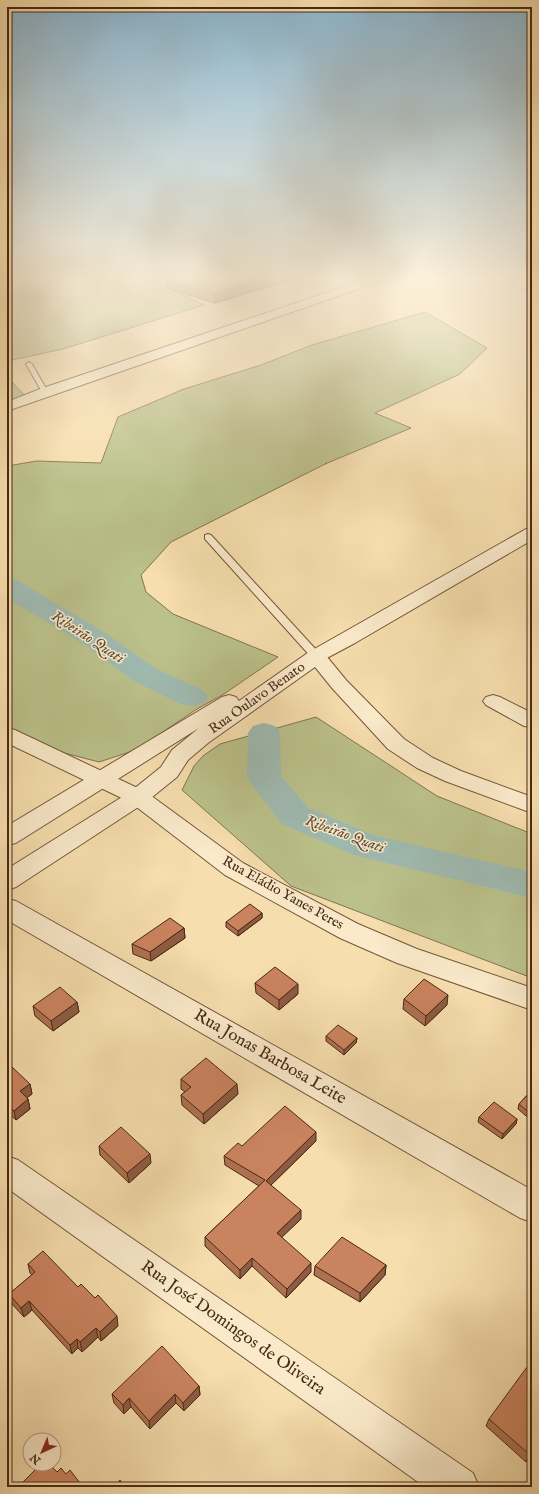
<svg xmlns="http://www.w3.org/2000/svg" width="539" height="1494" font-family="'IM FELL English',serif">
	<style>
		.green { fill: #bbc18b; stroke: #817550 }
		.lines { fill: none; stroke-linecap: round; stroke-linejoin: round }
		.river { fill: #9fbbb2; fill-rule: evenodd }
		.service-casing { stroke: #73563a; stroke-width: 2 }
		.minor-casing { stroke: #73563a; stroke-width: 2 }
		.tertiary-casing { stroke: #73563a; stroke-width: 2 }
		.trunk-casing { stroke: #472914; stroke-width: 2 }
		.service { fill: #faeaca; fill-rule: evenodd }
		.minor { fill: #faeaca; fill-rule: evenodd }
		.tertiary { fill: #faeaca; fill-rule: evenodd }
		.trunk { fill: #ecbf77; fill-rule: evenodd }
		.wall { fill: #ae7152; stroke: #472914 }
		.shaded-wall { fill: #8d5c42; stroke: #472914 }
		.building { fill: #ca835f; stroke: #472914 }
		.labels { text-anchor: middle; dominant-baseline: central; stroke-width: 3; stroke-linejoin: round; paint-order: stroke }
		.street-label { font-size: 14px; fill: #472914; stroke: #faeaca }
		.water-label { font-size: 15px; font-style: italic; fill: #5d4e3c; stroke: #faeaca }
		.near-street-label { font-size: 17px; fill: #472914; stroke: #faeaca }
	</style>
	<rect width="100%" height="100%" fill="#f7deae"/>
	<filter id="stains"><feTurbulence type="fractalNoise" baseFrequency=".005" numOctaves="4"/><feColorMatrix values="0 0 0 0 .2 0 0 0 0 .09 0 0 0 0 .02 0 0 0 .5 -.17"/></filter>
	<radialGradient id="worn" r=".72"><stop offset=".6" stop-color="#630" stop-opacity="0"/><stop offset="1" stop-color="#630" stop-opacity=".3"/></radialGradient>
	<path class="green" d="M7,278H165L159,284L204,305L63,349L7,361Z
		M425,312L487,348L460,374L375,413L411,428L325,464L327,463L171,542L141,575L146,592L173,614L278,657L224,694L197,709L136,750L99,762L53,750L7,727V466L37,461L101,463L118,417L184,389L261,365L312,345Z
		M7,377L29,400L7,407Z
		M316,717L437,796L532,834V978L291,886L182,790L194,766L203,756L220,744Z"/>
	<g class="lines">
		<path class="river" d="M7,578L17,580L105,633L156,669L203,690L208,697L203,704L192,706L181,704L134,681L85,645L7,598Z
			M264,723L275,726L280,733L281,776L308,808L376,836L532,872V898L354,855L282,824L247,778L248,733L253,726Z"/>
		<defs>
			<path id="service" d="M29,362L32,364L48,392L47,393L42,392L26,364Z
				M208,534L211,535L320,654L321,656L320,658H312L205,539V535Z"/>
			<path id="minor" d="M370,278H385L384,280L7,411V402L40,389Z
				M487,278H505L532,285V291L488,280Z
				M532,528V540L355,643L323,660L316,662L309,660L306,656L309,652L526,529Z
				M493,695L500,697L532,713V727L524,726L486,705L483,701L486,697Z
				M7,728L15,730L146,792L243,863L358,924L417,949L532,988V1010L397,963L340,938L225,875L130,802L7,743Z
				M7,899L16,901L532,1190V1222L520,1218L7,920Z
				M7,1156L18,1160L473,1473L479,1487H425L7,1188Z"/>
			<path id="tertiary" d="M316,650L323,652L346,680L404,739L433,758L461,771L532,797V813L445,781L417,768L388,749L332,688L315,667L208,743L188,760L177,777L146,802L16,887L7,890V869L130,792L161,767L172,750L199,728L16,843L7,845V826L222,697L229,695L236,697L239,701L309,652Z"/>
			<path id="trunk" d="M504,278H521L532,281V287L505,280Z"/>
		</defs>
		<use href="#service" class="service-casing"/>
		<use href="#minor" class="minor-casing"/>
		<use href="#tertiary" class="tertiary-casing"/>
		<use href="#trunk" class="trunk-casing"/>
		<use href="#service" class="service"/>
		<use href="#minor" class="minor"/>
		<use href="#tertiary" class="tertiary"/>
		<use href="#trunk" class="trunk"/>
	</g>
	<path class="wall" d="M297,278L215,303L167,288L166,279Z
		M262,913V918L238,936L226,927V922Z
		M184,928L185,938L151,961L133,954L132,944Z
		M255,983L298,994L279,1010L256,993Z
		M404,999L447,1005L425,1026L403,1009Z
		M77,1002L79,1012L53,1031L35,1016L33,1006Z
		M326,1036L357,1038L356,1043L344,1055L326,1041Z
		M7,1069L30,1084L32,1094L26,1098L28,1099L30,1109L16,1120L7,1112Z
		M181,1079L238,1094L204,1124L182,1105L181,1095L185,1092L181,1089Z
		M532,1090V1121L518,1109L519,1104Z
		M479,1117L517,1119L516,1124L502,1139L478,1122Z
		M316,1141L271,1185L301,1219L281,1237L311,1272L286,1298L252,1266L240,1279L205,1246V1237L259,1186L225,1165L224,1156L242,1146Z
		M99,1146L151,1163L129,1183L100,1155Z
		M28,1264L78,1287L118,1326L101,1341L98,1337L82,1352L78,1348L72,1354L32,1310L24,1317L12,1304L9,1294L32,1275L30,1273Z
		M386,1265L385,1275L360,1302L314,1275L315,1266Z
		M199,1386L200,1395L184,1411L176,1403L150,1429L131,1407L124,1414L114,1403L112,1394Z
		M489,1419L532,1453L526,1462L486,1426Z"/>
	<path class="shaded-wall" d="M267,278H297L215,303L214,294Z
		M262,913V918L238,936V931Z
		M184,928L185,938L151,961L150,952Z
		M298,984V994L279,1010V1000Z
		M448,995L447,1005L425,1026L426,1016Z
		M77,1002L79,1012L53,1031L51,1021Z
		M357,1038L356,1043L344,1055V1050Z
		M30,1084L32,1094L23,1101L20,1091Z
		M237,1084L238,1094L204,1124L203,1114Z
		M28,1099L30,1109L16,1120L14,1111Z
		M517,1119L516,1124L502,1139L503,1134Z
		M316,1132V1141L266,1190V1181Z
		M150,1154L151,1163L129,1183L127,1173Z
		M301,1210V1219L277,1242V1233Z
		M252,1258V1266L240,1279V1270Z
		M311,1263V1272L286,1298L287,1289Z
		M386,1265L385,1275L360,1302V1293Z
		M29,1301L32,1310L24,1317L21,1308Z
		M117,1316L118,1326L101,1341L100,1332Z
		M96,1328L98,1337L82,1352L80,1342Z
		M77,1339L78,1348L72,1354L70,1345Z
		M199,1386L200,1395L184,1411L183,1403Z
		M175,1394L176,1403L150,1429L149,1421Z
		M129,1398L131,1407L124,1414L123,1405Z
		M532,1449V1453L526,1462L529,1454Z"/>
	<path class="building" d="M169,278H267L214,294L166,279Z
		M250,904L262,913L238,931L226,922Z
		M170,918L184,928L150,952L132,944Z
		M275,967L298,984L279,1000L255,983Z
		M424,979L448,995L426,1016L404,999Z
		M60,987L77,1002L51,1021L33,1006Z
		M338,1025L357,1038L344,1050L326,1036Z
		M206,1058L237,1084L203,1114L181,1095L191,1087L181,1079Z
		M11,1066L30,1084L20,1091L28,1099L14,1111L7,1104V1069Z
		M532,1090V1115L519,1104Z
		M494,1102L517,1119L503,1134L479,1117Z
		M285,1106L316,1132L266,1181L301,1210L277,1233L311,1263L287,1289L252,1258L240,1270L205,1237L265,1180L224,1156L238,1143L242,1146Z
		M121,1127L150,1154L127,1173L99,1146Z
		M342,1237L386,1265L360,1293L315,1266Z
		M43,1251L78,1287L81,1284L95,1298L98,1295L117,1316L100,1332L96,1328L80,1342L77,1339L70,1345L29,1301L21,1308L9,1294L35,1272L28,1264Z
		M162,1346L199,1386L183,1403L175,1394L149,1421L129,1398L123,1405L112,1394Z
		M527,1367L532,1372V1449L529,1454L489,1419Z
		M41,1464H49L57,1472L61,1468L66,1474L70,1470L83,1487H18Z
		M120,1480L125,1487H114Z"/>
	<linearGradient id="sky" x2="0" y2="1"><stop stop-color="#8bb7d2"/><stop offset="0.57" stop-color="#fbf0db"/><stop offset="1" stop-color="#fbf0db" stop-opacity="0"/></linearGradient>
	<rect width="539" height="487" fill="url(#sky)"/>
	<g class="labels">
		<g class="street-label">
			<text transform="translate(257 698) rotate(-35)">Rua Oulavo Benato</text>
			<text transform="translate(283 893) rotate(29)">Rua Eládio Yanes Peres</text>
		</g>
		<g class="water-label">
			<text transform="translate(88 637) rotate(33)">Ribeirão Quati</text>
			<text transform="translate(345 834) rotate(20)">Ribeirão Quati</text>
		</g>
		<g class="near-street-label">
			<text transform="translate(270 1057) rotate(30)">Rua Jonas Barbosa Leite</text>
			<text transform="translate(233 1328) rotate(35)">Rua José Domingos de Oliveira</text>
		</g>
	</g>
	<rect width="539" height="1494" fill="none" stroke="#f7deae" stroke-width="24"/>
	<rect x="8" y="8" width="523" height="1478" fill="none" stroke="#472914" stroke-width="2"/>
	<rect x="12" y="12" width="515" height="1470" fill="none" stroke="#472914"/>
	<g transform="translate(42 1452) rotate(224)"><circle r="19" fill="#faeaca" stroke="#b29d81"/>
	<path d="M0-3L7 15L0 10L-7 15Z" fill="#8f2418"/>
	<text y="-6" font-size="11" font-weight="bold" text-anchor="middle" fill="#472914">N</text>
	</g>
	<rect width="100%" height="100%" filter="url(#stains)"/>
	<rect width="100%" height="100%" fill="url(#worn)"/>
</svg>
